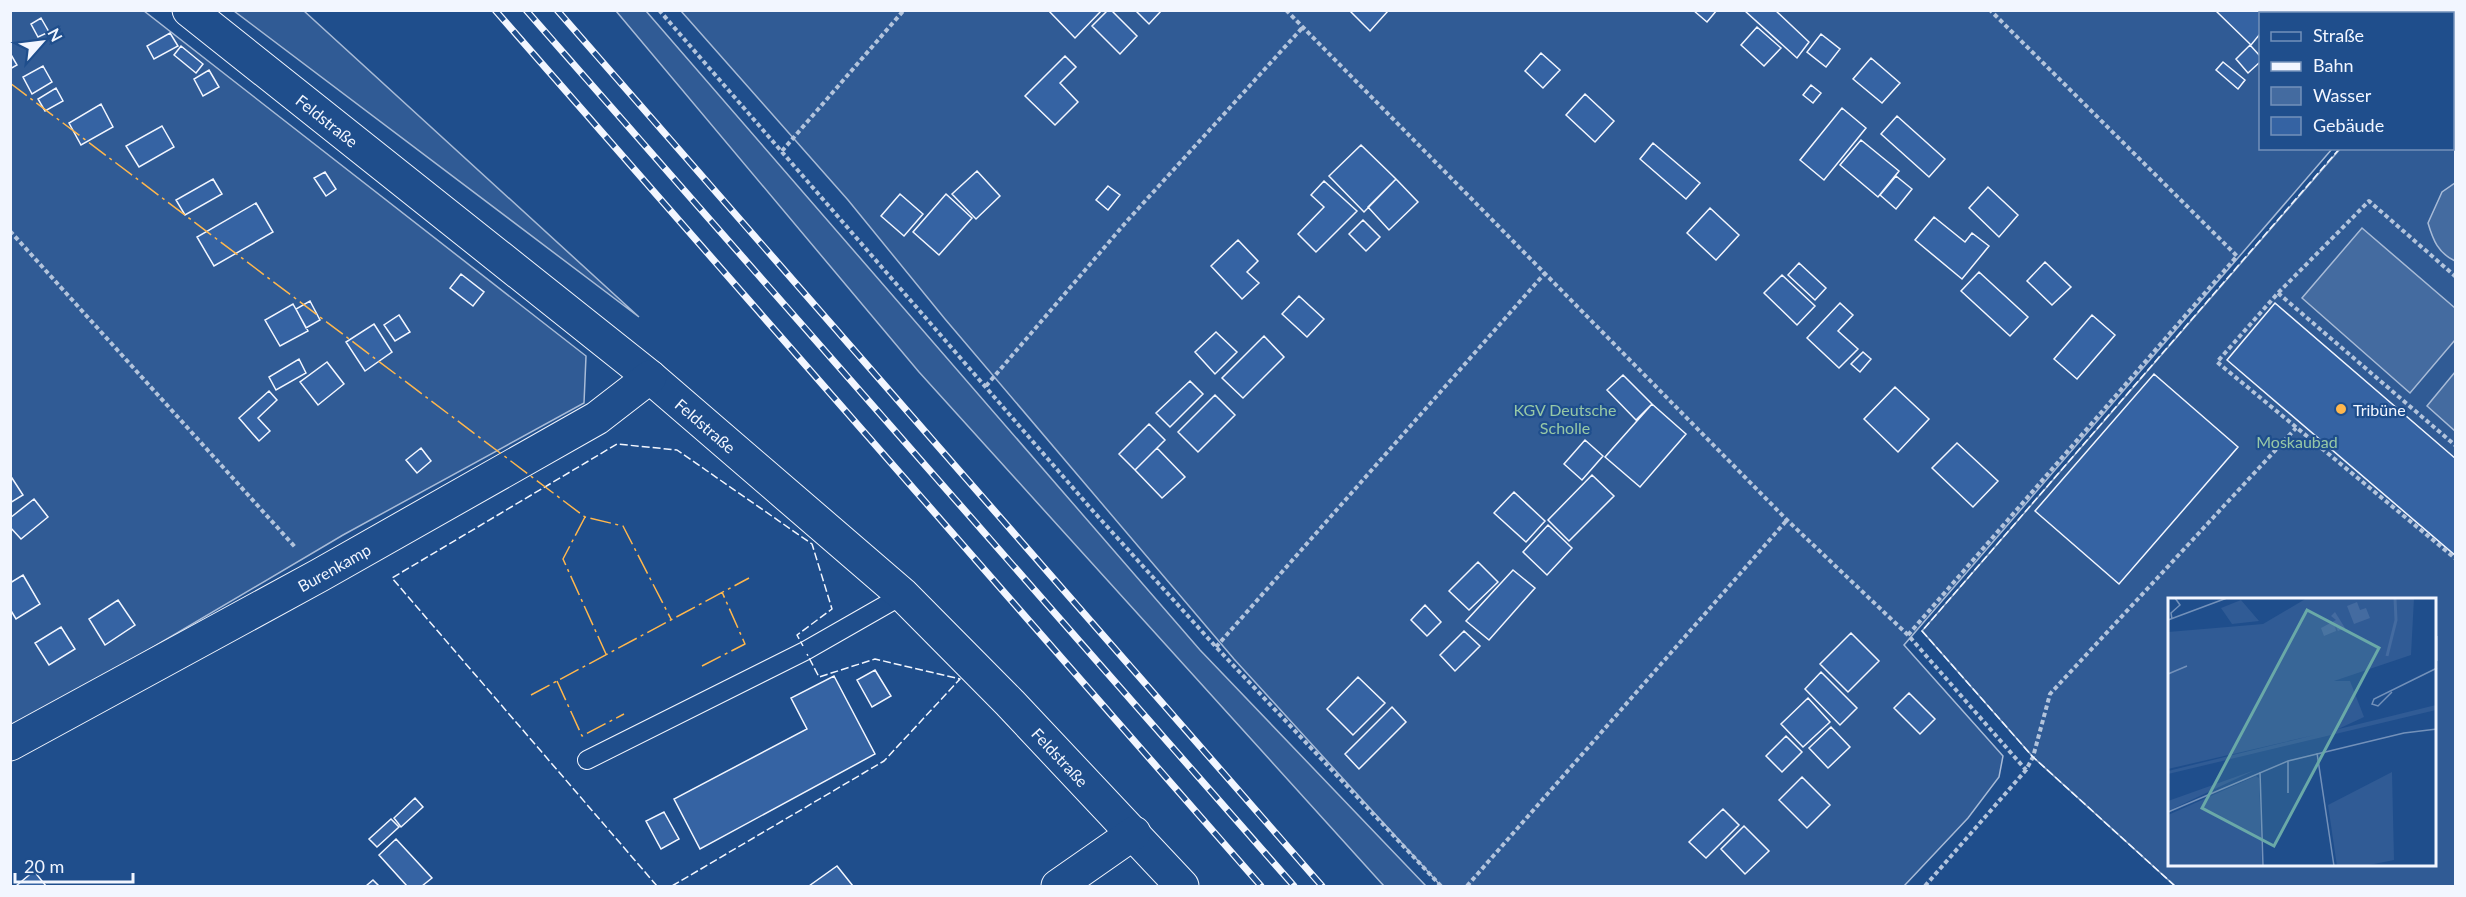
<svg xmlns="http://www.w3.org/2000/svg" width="2466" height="897" font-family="Lato,sans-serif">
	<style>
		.built { fill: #305b95; stroke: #a8bbd7; stroke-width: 1.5; fill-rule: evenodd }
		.water { fill: #446ba0; stroke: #a8bbd7; stroke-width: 1.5 }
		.building { fill: #3563a3; stroke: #f2f6ff; stroke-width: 1.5 }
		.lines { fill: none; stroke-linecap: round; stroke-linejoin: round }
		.service-casing { stroke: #f2f6ff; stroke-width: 20 }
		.minor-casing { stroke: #f2f6ff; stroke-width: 35 }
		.path { stroke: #b3c4dc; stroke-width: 4; stroke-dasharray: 4.5 3; stroke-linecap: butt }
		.service { stroke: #1f4e8c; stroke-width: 18 }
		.minor { stroke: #1f4e8c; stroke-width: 33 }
		.rail-casing { stroke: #f2f6ff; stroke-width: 7 }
		.rail { stroke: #1f4e8c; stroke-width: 4.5; stroke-dasharray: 14; stroke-linecap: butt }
		.fence { stroke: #f2f6ff; stroke-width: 1.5; stroke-dasharray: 8 3; stroke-linecap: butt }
		.power { stroke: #ffb74d; stroke-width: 1.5; stroke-dasharray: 21 4.5 3 4.5; stroke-linecap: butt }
		.poi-dot { fill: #ffb74d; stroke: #1f4e8c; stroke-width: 2 }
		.labels { text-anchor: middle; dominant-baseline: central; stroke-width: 4.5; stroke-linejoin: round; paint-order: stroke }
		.street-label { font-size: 16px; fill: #f2f6ff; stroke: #1f4e8c }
		.park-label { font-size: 16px; fill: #97c8a6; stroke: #1f4e8c }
		.poi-label { font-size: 16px; fill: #f2f6ff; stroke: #1f4e8c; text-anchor: start }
		.inset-river { fill: none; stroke: #446ba0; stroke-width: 3 }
		.inset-road { fill: none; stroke: #7391ba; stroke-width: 1.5 }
		.view { fill: #6aa9a8; fill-opacity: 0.15; stroke: #6aa9a8; stroke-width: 3 }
		.inset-edge { fill: none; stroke: #f2f6ff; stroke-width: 3 }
	</style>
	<rect width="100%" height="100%" fill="#1f4e8c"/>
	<path class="built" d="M10,11H144L586,356L584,403L343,535L11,731Z
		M234,11H304L639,317Z
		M616,11H646L1200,650L1426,886H1384L919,372Z
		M681,11H2454L2452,14H2260V148L2332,149L1904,645L2003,756L1999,777L1968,818L1904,886H1441L1234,659L945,319L848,200Z
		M2455,15V886H2175L2033,757L1922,631L2340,149L2452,148V18ZM2169,600H2434V866H2169Z"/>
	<path class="water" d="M2455,183V261C2438,253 2433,240 2428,223L2442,192Z
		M2362,228L2455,308V340L2410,393L2302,298Z
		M2455,372V431L2427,406Z"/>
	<path class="building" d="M1048,10H1102L1075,38Z
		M1108,10H1111L1137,36L1120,54L1092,26Z
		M1135,10H1162L1149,24Z
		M1349,10H1388V11L1370,31Z
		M1693,10H1717L1707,22Z
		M1775,10L1809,42L1797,58L1745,11Z
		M2215,10H2259L2263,14L2260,34L2251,45Z
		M2270,10H2295L2298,14H2274Z
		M41,18L49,32L38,37L31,24Z
		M1757,27L1781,48L1764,66L1741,45Z
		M170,33L178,46L154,59L147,46Z
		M1821,34L1840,49L1826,67L1807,52Z
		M2250,45L2260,56V62L2248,73L2236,59Z
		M181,46L203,64L196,73L174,55Z
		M10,53L17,65L10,69Z
		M1541,53L1560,70L1543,88L1525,71Z
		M1065,56L1076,67L1060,83L1078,102L1055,125L1025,96Z
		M1871,58L1900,83L1882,103L1853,79Z
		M2223,62L2245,80L2238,89L2216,70Z
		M43,66L52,82L32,94L23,77Z
		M209,70L219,87L203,96L194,79Z
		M1811,85L1821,93L1813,103L1803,95Z
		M2456,85V99L2452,97Z
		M56,88L63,101L45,111L38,99Z
		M1585,94L1614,121L1595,142L1566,115Z
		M101,104L113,127L81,145L69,123Z
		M1842,108L1866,128L1824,180L1800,160Z
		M1897,116L1945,159L1929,177L1881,134Z
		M162,126L174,147L139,167L126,146Z
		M1861,140L1899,171L1878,197L1840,165Z
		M1653,143L1700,183L1686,199L1640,159Z
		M1361,145L1396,179L1364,212L1329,176Z
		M977,171L1000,196L976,219L952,194Z
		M325,172L336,189L326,196L314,178Z
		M1896,176L1912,189L1896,209L1880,195Z
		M213,179L222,194L185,215L176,200Z
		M1396,179L1418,202L1389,230L1368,207Z
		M1324,181L1357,211L1316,252L1298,234L1324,207L1311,195Z
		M1108,186L1120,195L1108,210L1096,200Z
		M1988,187L2018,215L1999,237L1969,208Z
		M900,194L923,214L904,236L881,216Z
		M946,194L972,218L939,255L913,232Z
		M256,203L273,232L214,266L197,237Z
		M1710,208L1739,235L1716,260L1687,233Z
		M1934,217L1965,242L1972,233L1989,246L1962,279L1915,240Z
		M1363,220L1380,237L1366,251L1349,234Z
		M1238,240L1258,261L1247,272L1259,283L1242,299L1211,266Z
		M2045,262L2071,287L2052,305L2027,281Z
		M1799,263L1826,288L1815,300L1788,275Z
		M1979,272L2028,317L2010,336L1961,291Z
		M461,274L484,292L473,306L450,288Z
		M1782,275L1815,306L1797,325L1764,293Z
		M1299,296L1324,319L1307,337L1282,314Z
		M310,301L320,320L306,328L296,309Z
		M1840,303L1853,315L1838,331L1858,349L1839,368L1807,338Z
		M2275,303L2456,459V556L2227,360Z
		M293,304L308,331L280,346L265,320Z
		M399,315L410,332L395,341L384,325Z
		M2092,315L2115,335L2077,379L2054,359Z
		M374,324L392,352L365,371L346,342Z
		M1216,332L1237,352L1215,374L1195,352Z
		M1264,336L1284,357L1243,398L1222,378Z
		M1863,352L1871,359L1860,372L1851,364Z
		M299,359L306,373L276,390L269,377Z
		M327,362L344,384L318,405L300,382Z
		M2154,374L2238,447L2119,584L2035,511Z
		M1623,375L1652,404L1636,420L1607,390Z
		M1190,381L1203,394L1170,427L1156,413Z
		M1895,387L1929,419L1898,452L1864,419Z
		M269,391L277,400L258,418L270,431L259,441L239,418Z
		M1215,395L1235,415L1198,452L1178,432Z
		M1652,404L1686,434L1640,487L1605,457Z
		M1149,424L1165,440L1135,470L1119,454Z
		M1585,440L1603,456L1582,480L1564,464Z
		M1957,443L1998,481L1973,507L1932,468Z
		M421,448L431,461L417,473L406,460Z
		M1157,448L1185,477L1162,498L1135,470Z
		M10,475L23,495L10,503Z
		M1592,475L1614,496L1569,541L1548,520Z
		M1514,492L1545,521L1526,542L1494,513Z
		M34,499L48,517L21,539L10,527V518Z
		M1548,525L1572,548L1547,575L1523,552Z
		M1478,562L1498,582L1469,610L1449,591Z
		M1513,570L1535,588L1489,640L1466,621Z
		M23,575L40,604L16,619L10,609V583Z
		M118,600L135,625L105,645L89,619Z
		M1425,605L1441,622L1427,636L1411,620Z
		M61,627L75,649L49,665L35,643Z
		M1464,631L1480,646L1455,671L1440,655Z
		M1851,633L1879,661L1848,692L1820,664Z
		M875,670L891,696L872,707L857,680Z
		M1821,672L1857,708L1840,725L1805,689Z
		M834,676L875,754L700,849L674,799L807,729L791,698Z
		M1358,677L1385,703L1353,735L1327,709Z
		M1909,693L1935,719L1920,734L1894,708Z
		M1808,698L1830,722L1803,747L1781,724Z
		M1392,707L1406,722L1359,769L1345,754Z
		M1831,727L1850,747L1828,768L1809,748Z
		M1786,736L1802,752L1782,772L1766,756Z
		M1802,777L1830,805L1807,828L1779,800Z
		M415,798L423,807L401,827L394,818Z
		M1723,809L1739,825L1706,858L1689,842Z
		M664,812L679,839L661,849L646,821Z
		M391,819L399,827L377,847L369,839Z
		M1744,826L1769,851L1745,874L1721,849Z
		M396,839L432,878L422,886H407L379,855Z
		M837,866L853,886H809Z
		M34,871L46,886H16Z
		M373,880L379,886H366Z"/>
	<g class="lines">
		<defs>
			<path id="service" d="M587,760L805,651L903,595"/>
			<g id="minor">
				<path id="s1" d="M189,10L650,377L903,595L1010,703L1182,886"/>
				<path id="s2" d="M10,744L320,575L597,418L650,377"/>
				<path d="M1058,886L1134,833"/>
			</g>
		</defs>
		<use href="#service" class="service-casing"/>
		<use href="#minor" class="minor-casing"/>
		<path class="path" d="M659,10L1093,511L1216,647L1441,886
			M1286,10L1787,520L1908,635L2026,770
			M782,151L904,10
			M10,231L295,547
			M2456,277L2369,201L2278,293L2217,362L2456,559
			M2278,293L2456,446
			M986,386L1127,221L1303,27
			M1908,635L2237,256L1990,10
			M1216,647L1545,273
			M1467,886L1787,520
			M1925,886L2026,770L2033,757L2050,694L2296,428"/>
		<use href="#service" class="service"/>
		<use href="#minor" class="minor"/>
		<defs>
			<path id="rail" d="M495,10L1261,886
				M526,10L1294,886
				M557,10L1322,886"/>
		</defs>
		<use href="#rail" class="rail-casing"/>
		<use href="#rail" class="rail"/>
		<path class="fence" d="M2452,18L2456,15
			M657,886L392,578L617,444L677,450L812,544L832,609L797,635L803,646
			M672,886L884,761L960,679L875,659L819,677L807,654
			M2175,886L2033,757L1922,631L2340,148"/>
		<path class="power" d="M10,83L585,517L623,526L671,619
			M585,517L563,559L606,654
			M702,666L745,644L722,592
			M557,681L582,736L624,714
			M531,695L749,578"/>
	</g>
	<circle class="poi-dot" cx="2341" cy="409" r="6"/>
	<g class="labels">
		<g class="street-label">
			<text stroke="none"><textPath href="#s1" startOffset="177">Feldstraße</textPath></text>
			<text stroke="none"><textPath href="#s1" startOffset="663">Feldstraße</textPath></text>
			<text stroke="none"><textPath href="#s2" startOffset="369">Burenkamp</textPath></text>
			<text stroke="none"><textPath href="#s1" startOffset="1149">Feldstraße</textPath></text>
		</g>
		<g class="park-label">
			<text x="1565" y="409">KGV Deutsche<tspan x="1565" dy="18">Scholle</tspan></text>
			<text x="2297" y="441">Moskaubad</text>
		</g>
		<g class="poi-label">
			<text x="2353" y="409">Tribüne</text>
		</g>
	</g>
	<g transform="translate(2168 598)">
		<rect width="268" height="268" fill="#1f4e8c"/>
		<path d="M139,0H246L243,57L166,83H182L196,119L168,132L0,171V34L95,26ZM73,2L91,23L64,26L53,10ZM268,107V112L0,176V173ZM87,172L0,213V203ZM224,174L226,262L196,268H169L160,207ZM88,178L91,180L94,268H0V217Z" fill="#305b95"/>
		<path d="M189,4L192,12L198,10L202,20L186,26L179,8ZM167,14L177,30L170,33L167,27L168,33L156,38L153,30L168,22L163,18Z" fill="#446ba0"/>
		<path class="inset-river" d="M219,58L228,22L227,0"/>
		<path class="inset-road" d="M4,21L3,15L12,7L7,0M0,22L59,0M269,38V63M0,76L19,68M224,94L210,108L204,106L206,101L269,70M149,155L166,268M92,174L95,268M120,195V163M0,214L120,163L236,135L269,131"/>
		<path class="view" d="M139,12L211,50L106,248L34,210Z"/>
		<rect width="268" height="268" class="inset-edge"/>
	</g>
	<rect width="2466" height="897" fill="none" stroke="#f2f6ff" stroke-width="24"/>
	<rect x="2259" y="12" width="195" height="138" fill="#1f4e8c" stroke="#7391ba" stroke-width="1.5"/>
	<rect x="2271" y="32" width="30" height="9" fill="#1f4e8c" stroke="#7391ba" stroke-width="1.5"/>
	<text x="2313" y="42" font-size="18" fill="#f2f6ff">Straße</text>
	<rect x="2271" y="62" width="30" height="9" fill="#f2f6ff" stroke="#7391ba" stroke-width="1.5"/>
	<text x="2313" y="72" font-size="18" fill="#f2f6ff">Bahn</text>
	<rect x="2271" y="87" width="30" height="18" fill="#446ba0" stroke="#7391ba" stroke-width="1.5"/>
	<text x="2313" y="102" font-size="18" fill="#f2f6ff">Wasser</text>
	<rect x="2271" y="117" width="30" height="18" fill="#3563a3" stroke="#7391ba" stroke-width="1.5"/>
	<text x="2313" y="132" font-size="18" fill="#f2f6ff">Gebäude</text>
	<g transform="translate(42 42) rotate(62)" stroke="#1f4e8c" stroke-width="4.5" paint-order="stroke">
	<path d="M0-4.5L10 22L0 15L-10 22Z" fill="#f2f6ff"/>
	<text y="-9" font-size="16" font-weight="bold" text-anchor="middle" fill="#f2f6ff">N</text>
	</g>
	<path d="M15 873v9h118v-9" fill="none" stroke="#f2f6ff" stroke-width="3"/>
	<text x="24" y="873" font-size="18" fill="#f2f6ff" stroke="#1f4e8c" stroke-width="4.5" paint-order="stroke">20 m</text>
</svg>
